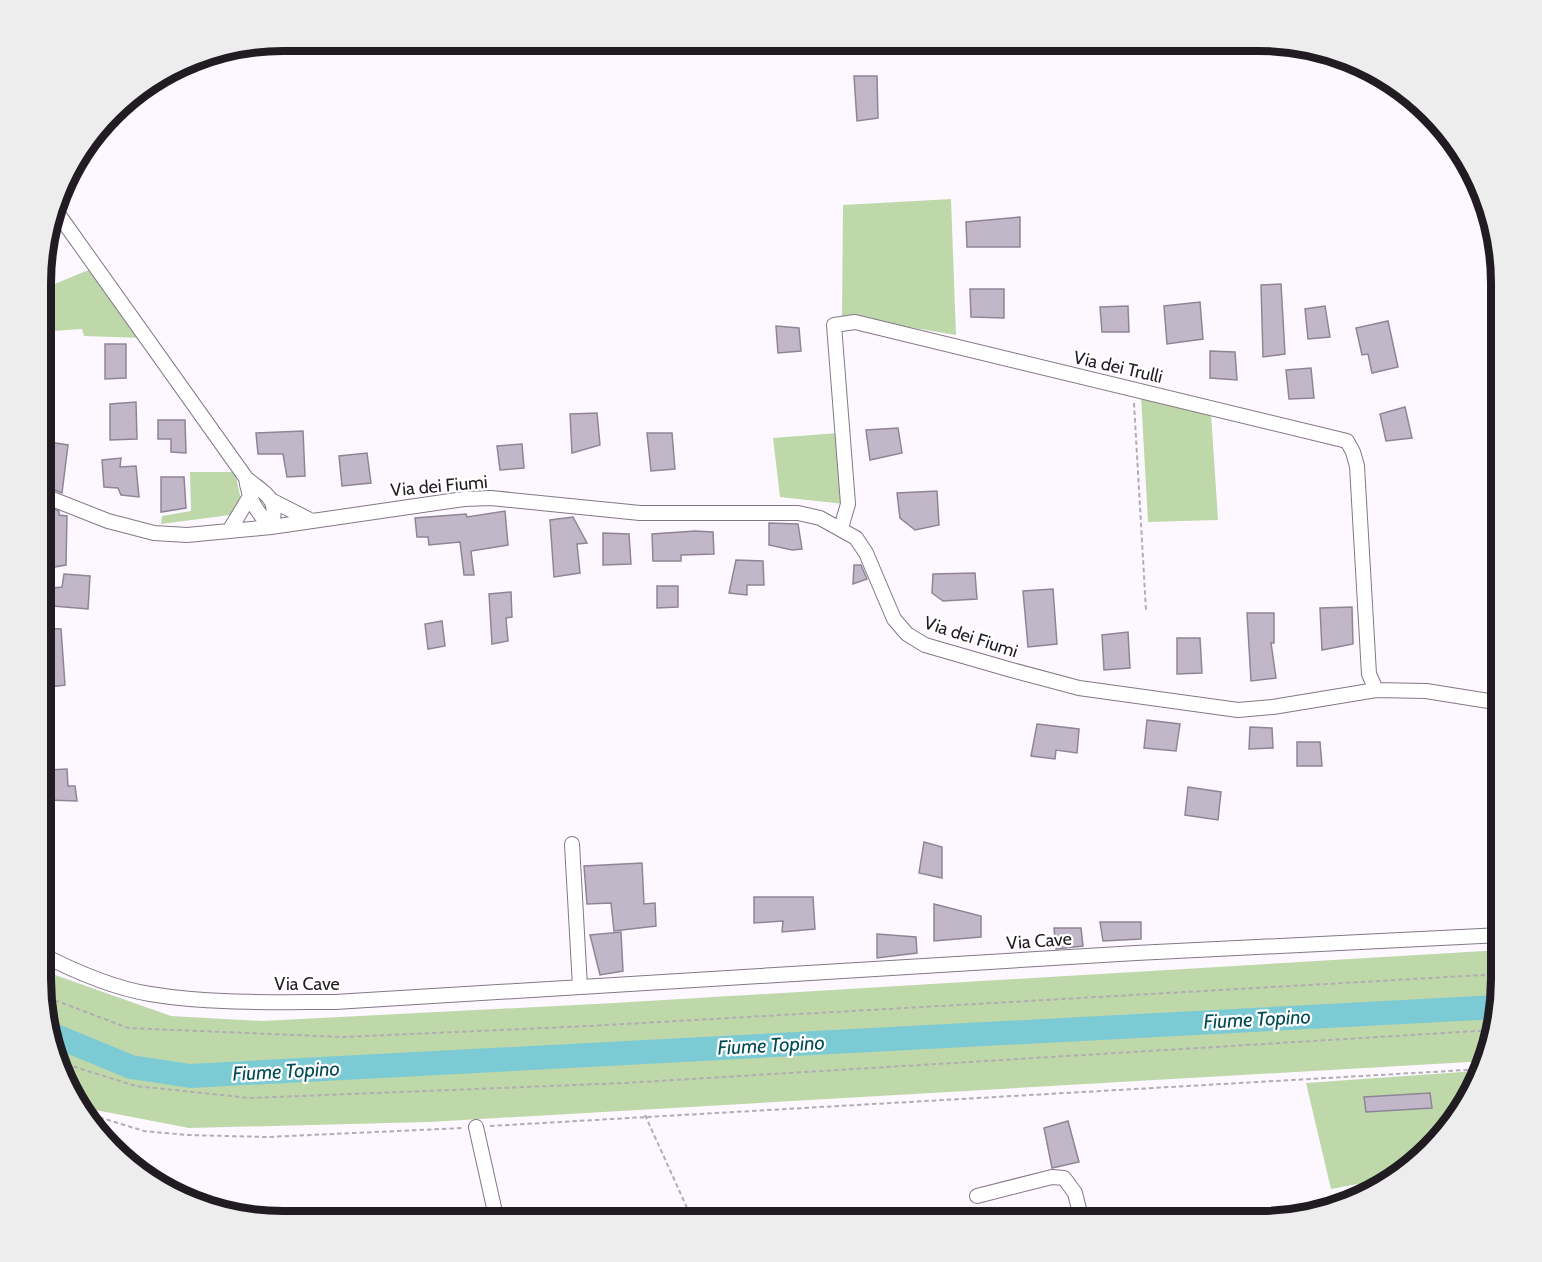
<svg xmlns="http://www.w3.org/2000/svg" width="1542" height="1262" font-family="Cabin,sans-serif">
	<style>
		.green { fill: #bed8aa }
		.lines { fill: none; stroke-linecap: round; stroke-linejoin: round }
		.river { stroke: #7ccad4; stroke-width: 24 }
		.building { fill: #c1b7c9; stroke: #8f8596; stroke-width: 1.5 }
		.minor-casing { stroke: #837787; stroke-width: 16 }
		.path { stroke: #b2adb3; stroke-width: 2; stroke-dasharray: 4.5 3; stroke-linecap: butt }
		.minor { stroke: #fff; stroke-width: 14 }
		.labels { text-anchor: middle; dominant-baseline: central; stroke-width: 4.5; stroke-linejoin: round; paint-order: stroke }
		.street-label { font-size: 18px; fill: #211c22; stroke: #fff }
		.water-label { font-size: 20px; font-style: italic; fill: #014c54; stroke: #fff }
		.rim { fill: none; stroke: #211c22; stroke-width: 8 }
	</style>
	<rect width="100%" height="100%" fill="#fdf8ff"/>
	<path class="green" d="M951,199L956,335L842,316L843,205Z
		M96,267L142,338L84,336L82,329L53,331L52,285Z
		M1141,396L1211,413L1218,520L1148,522Z
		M838,433L844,504L780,497L773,438Z
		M190,472H235L241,500L230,515L161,524L162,516L191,511Z
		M1501,950V995L1486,1061L429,1122L189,1128L80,1107C56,1072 41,1012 41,970L171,1016L262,1021L614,1003Z
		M1476,1071L1478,1079L1431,1150L1389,1178L1331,1189L1306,1083Z"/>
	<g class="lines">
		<path class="river" d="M51,1034L131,1067L190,1076L1498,1007"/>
	</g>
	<path class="building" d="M854,76H877L878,118L857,121Z
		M1020,217V247H967L966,222Z
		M1281,284L1285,354L1263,357L1261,285Z
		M970,289H1004V318L971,317Z
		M1200,302L1203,339L1167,344L1164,306Z
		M1128,306L1129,332H1102L1100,307Z
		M1325,306L1330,337L1308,339L1305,309Z
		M1388,321L1398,367L1372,373L1368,354L1362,355L1356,328Z
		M776,326L799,328L801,351L778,353Z
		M105,344H126V378L105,379Z
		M1210,351L1235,352L1237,380L1210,378Z
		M1311,368L1314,398L1289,399L1286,370Z
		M136,402L137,439L110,440V404Z
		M1405,407L1412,438L1386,441L1380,414Z
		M597,413L600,445L572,453L570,414Z
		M158,420H185L186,453L171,452V439H158Z
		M898,428L902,453L870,460L866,430Z
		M303,431L305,476L287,477L283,454H258L256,433Z
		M647,433H672L675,469L651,471Z
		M42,441L68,445L62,493L42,485Z
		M522,444L524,468L500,470L497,446Z
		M367,453L371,483L342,486L339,456Z
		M121,458L120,467L136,466L139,497L121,495L118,488L104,487L102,460Z
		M161,477H184L186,508L161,512Z
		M937,491L939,525L915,530L900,518L897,493Z
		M43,505L59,511V515L67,516L66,565L42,569Z
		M505,511L508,545L471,551L474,575H464L460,542L429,545L428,537H417L415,518L466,514L467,517Z
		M573,517L587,543L577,544L580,573L554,577L550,520Z
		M769,523L798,524L802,549L792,550L769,545Z
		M695,531L713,532L714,554L681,555V561H653L652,534Z
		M603,533L629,534L631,564L603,565Z
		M736,560L763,561L764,585H747V595L729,593Z
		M854,565H861L867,579L853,584Z
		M975,573L977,599L943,601L932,593L933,574Z
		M64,574L90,576L88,609L53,606V588L62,587Z
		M657,586H678V607L657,608Z
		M1053,589L1057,644L1028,647L1023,591Z
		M511,592L512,617L506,618L508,641L492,644L489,594Z
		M1352,607L1353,644L1322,650L1320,608Z
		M1247,613H1274V643H1271L1276,678L1251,681Z
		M442,621L445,646L428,649L425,624Z
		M42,628L61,629L65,685L42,688Z
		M1128,632L1130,668L1104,670L1102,635Z
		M1177,638H1200L1202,673L1177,674Z
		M1147,720L1180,724L1176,751L1144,748Z
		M1037,724L1079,729L1077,753L1056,750L1055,759L1031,756Z
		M1250,727L1272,728L1273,748L1249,749Z
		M1297,742H1320L1322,766H1297Z
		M67,769L68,786H75L77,801L47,800V770Z
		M1188,787L1221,792L1218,820L1185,815Z
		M924,842L942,847V878L919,873Z
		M642,863L644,904L655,903L656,926L614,931L611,903L587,904L584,866Z
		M754,897H813L815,929L782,932L783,921L754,923Z
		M934,904L981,916V937L934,941Z
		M1100,922H1141V939L1103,941Z
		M1054,928H1081L1083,946L1056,949Z
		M621,932L623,971L600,975L590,935Z
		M877,934L916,937L917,953L877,958Z
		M1430,1093L1432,1108L1366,1112L1364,1097Z
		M1068,1121L1079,1162L1052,1168L1044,1128Z"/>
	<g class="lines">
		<defs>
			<path id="minor" d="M56,211L246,478C266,495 280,498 271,527C256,511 249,500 246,478
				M42,495L108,521L154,533L187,535L271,527L464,499L491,498L640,513H798L820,518L856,538L866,553L894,619L907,634L925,645L1008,669L1079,688L1238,710L1273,707L1376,690L1426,691L1501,703
				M273,501L312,521
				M841,528L848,504L834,325L855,322L1347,441L1353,452L1357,466L1369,674L1376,690
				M229,531L249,498
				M572,844L580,987
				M41,954C74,971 113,988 150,994C211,1004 273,1002 335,1002L1136,953L1501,935
				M476,1127L497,1221
				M977,1196L1052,1177L1064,1178L1075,1193L1082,1221"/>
		</defs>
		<use href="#minor" class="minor-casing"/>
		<path class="path" d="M1134,403L1146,610
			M41,995L128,1028L343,1037L589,1026L1501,974
			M59,1062L136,1086L250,1098L625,1083L1493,1030
			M85,1113L144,1131L187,1135L267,1137L463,1128
			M645,1115L693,1221
			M490,1126L1484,1069"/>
		<use href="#minor" class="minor"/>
	</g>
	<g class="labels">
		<g class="street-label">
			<text transform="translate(1118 367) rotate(13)">Via dei Trulli</text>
			<text transform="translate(439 486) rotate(-5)">Via dei Fiumi</text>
			<text transform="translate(971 637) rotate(18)">Via dei Fiumi</text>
			<text transform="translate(1039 941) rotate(-4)">Via Cave</text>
			<text x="307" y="984">Via Cave</text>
		</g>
		<g class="water-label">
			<text transform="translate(1257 1019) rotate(-3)">Fiume Topino</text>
			<text transform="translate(771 1045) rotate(-3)">Fiume Topino</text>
			<text transform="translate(286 1071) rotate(-3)">Fiume Topino</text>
		</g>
	</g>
	<path d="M0 0H1542V1262H0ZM283 51H1259A232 232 0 0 1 1491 283V979A232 232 0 0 1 1259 1211H283A232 232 0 0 1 51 979V283A232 232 0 0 1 283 51Z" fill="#ededed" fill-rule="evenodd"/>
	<path class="rim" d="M283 51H1259A232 232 0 0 1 1491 283V979A232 232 0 0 1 1259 1211H283A232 232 0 0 1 51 979V283A232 232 0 0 1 283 51Z"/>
</svg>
